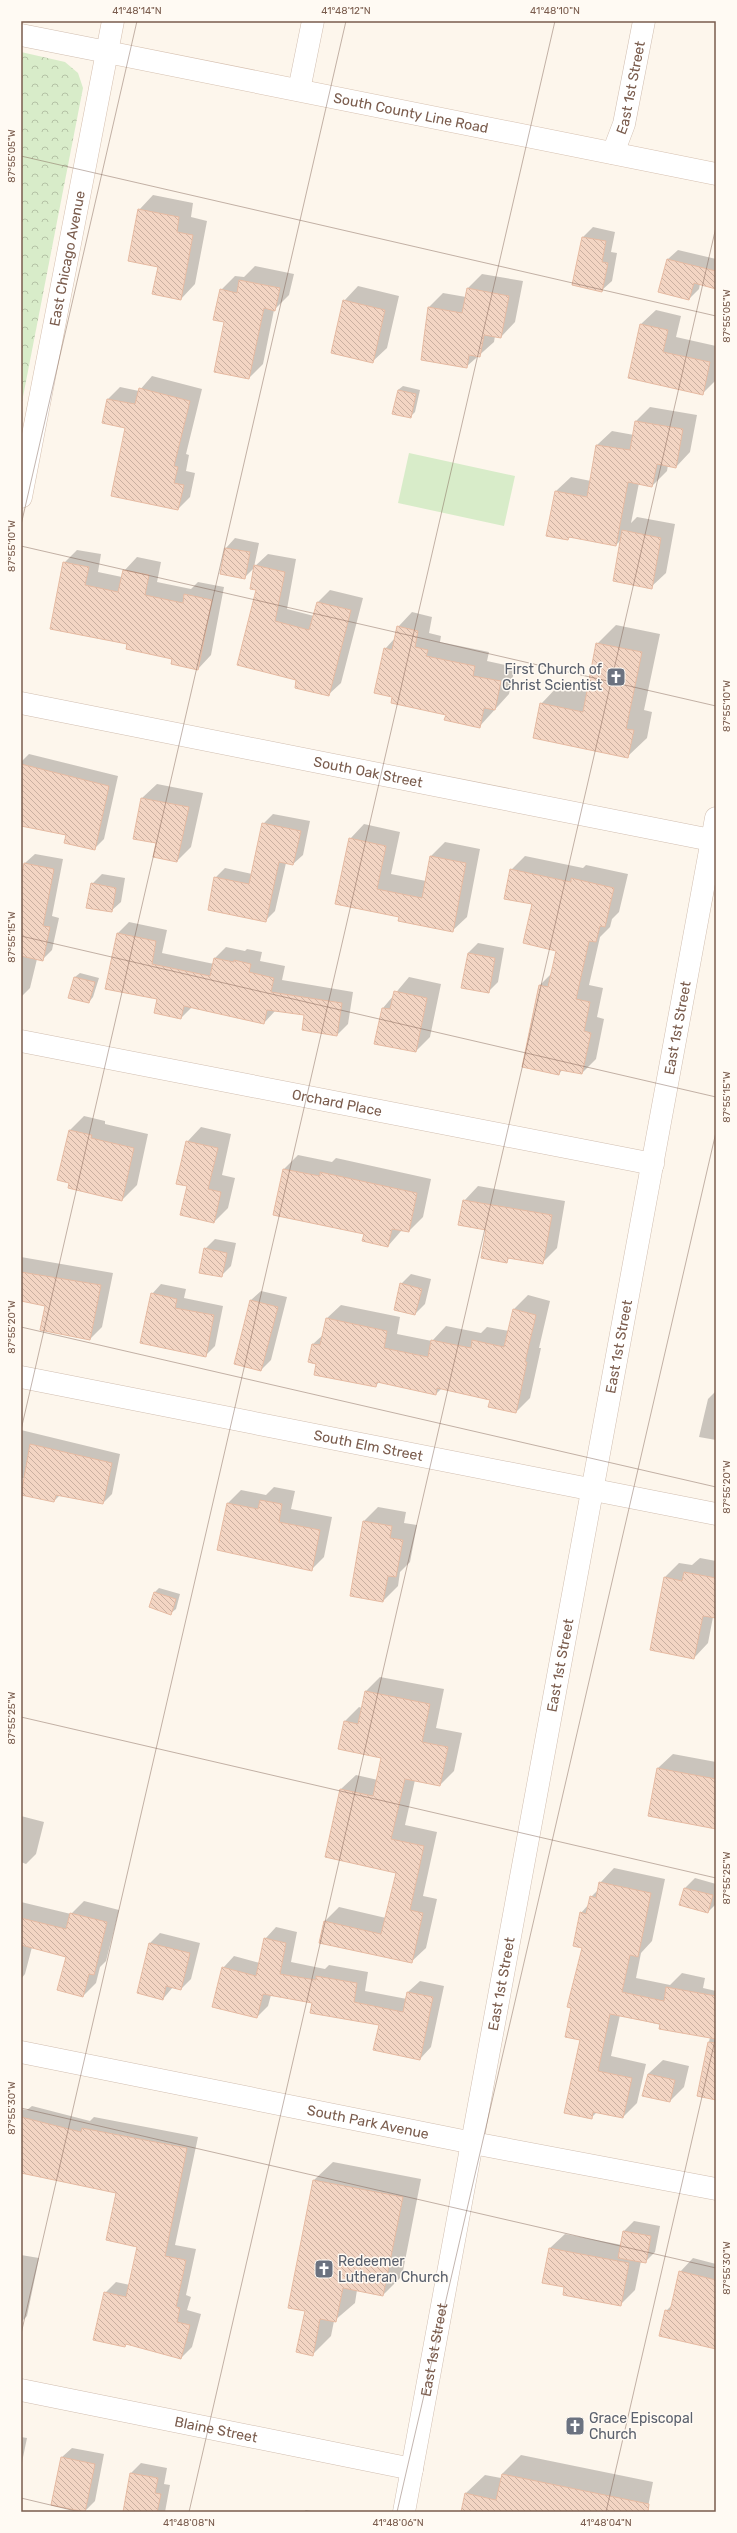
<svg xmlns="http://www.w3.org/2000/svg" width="737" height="2533" font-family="Rubik,sans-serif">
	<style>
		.forest { fill: url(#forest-crowns) }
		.garden { fill: #d8ecc9 }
		.shadow { fill: #0003 }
		.building { fill: url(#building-back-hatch); stroke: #e6bba3 }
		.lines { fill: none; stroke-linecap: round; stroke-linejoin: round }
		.street-casing { stroke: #d1beb0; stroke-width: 23 }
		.secondary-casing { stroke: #d6c0b0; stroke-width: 23 }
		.street { stroke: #fff; stroke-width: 22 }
		.secondary { stroke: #fff; stroke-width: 22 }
		.ticks { fill: none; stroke: #7a5c4d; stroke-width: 1; stroke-opacity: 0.45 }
		.labels { text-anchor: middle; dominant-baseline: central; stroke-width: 3; stroke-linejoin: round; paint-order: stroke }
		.street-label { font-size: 14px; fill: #7a5c4d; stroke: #fffaf3 }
		.worship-label { font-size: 14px; fill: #5b616d; stroke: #fffaf3; text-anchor: start }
		.neatline { fill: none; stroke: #7a5c4d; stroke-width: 1.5 }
		.ticks-label { font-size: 10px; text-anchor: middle; fill: #7a5c4d }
	</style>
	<defs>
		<pattern id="forest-crowns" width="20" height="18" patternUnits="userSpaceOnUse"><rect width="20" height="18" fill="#d8ecc9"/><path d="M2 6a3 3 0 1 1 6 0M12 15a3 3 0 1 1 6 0" fill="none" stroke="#b4c2a5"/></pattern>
		<pattern id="building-back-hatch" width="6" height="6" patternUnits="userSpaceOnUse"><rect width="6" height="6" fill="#f3d5c3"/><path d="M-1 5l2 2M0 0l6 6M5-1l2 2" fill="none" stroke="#cab0a1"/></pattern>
	</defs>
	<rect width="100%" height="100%" fill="#fdf6ec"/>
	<path class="forest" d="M21,52L65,62L78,73L83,88L21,407Z"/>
	<path class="garden" d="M409,453L515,476L504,526L398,503Z"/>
	<path class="shadow" d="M153,195L193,203L191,217L207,221L195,284L181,299L159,266L139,210Z
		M593,227L615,232L611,252L617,253L612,281L602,290L573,285L583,237Z
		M678,250L716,259V285L700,284L699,289L689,299L668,259Z
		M255,266L294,274L289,295L274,310L263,364L249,378L225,322L221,290L235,276L244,277Z
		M482,274L523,281L515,322L501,337L495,336L494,342L466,367L429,307L443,293L466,297L468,288Z
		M358,286L399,296L387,348L372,362L344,301Z
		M656,310L681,316L676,337L716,346V380L702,394L630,377L641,324Z
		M152,376L202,389L186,454L189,455L186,471L195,473L190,497L178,509L126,427L103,422L108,399L120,387L139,391Z
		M403,386L420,390L415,412L410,417L398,390Z
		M650,407L697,415L690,452L676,467L668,465L667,471L652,486L639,483L631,523L637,517L675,524L666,573L651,587L622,539L616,545L571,536L568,539L548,535L556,491L571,477L591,481L597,445L612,431L634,435L636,421Z
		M235,538L259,543L254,567L268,554L296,559L287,609L314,616L318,602L330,590L363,598L341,683L328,695L298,680L258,589L255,567L244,578L226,548Z
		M77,550L101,554L98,572L122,577L124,571L137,557L161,562L157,582L191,589L198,582L224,587L211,655L198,669L129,643L64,563Z
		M412,612L432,617L429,633L441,636L440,642L489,652L487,661L515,667L509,694L479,727L393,696L385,649L395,638L398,627Z
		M616,625L660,634L644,710L652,712L647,738L628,756L541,704L559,685L588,691L597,644Z
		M29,754L118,776L104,839L94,849L67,835L21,825V762Z
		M157,784L203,793L191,847L177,861L157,843L134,838L142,798Z
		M273,814L310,821L303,855L293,864L286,863L275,911L265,921L215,878L225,868L252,874L263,824Z
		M364,824L400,832L391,874L426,881L431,856L445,842L480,849L467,917L452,931L400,916L336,903L350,839Z
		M35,854L63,859L52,916L59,918L52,950L42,960L37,959L30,988L21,997V884L25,863Z
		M525,856L583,868L586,865L628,874L619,912L612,919L610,927L600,937L589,985L603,988L597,1017L604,1019L596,1059L582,1073L563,1069L559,1074L539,986L552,973L557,950L533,904L511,870Z
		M102,874L125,878L121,902L111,911L92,884Z
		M129,922L167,930L162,953L214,964L215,958L226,947L245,951L247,949L262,952L260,961L285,966L282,980L353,992L348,1024L337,1035L305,1014L275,1011L264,1023L192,1007L181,1018L158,998L118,933Z
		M478,943L504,948L498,982L488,992L468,953Z
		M80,973L99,978L93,997L89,1002L75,977Z
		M409,977L441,984L430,1037L416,1051L383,1008Z
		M84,1116L105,1121V1124L148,1134L137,1185L122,1200L70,1130Z
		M201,1127L231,1134L222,1175L235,1178L228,1208L214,1222L188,1186L187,1142Z
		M298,1155L332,1162L336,1158L431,1179L423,1217L409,1231L402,1230L388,1246L365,1233L275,1215L284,1169Z
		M478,1186L565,1201L557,1248L542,1263L510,1258L506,1261L487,1229L464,1201Z
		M215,1239L236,1243L231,1266L221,1276L205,1249Z
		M21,1257L113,1273L102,1327L90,1339L46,1305L21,1300Z
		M411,1274L431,1279L425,1304L415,1314L401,1284Z
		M161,1284L186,1289L184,1298L223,1306L215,1346L205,1356L152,1294Z
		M261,1291L287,1297L271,1360L261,1370L251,1300Z
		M528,1295L550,1301L539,1348H541L530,1398L516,1412L491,1399L442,1388L436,1394L379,1382L376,1386L309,1362L313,1344L324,1334L326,1319L341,1305L400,1317L397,1334L432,1341L446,1326L481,1333L487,1327L509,1331L514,1309Z
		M716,1391V1440L699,1437L708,1399Z
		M21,1430L120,1454L112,1494L103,1503L60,1495L54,1501L21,1494L24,1478H21Z
		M274,1487L295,1491L291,1509L332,1517L324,1557L311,1570L219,1549L228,1503L241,1490L266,1495Z
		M378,1507L406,1512L404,1523L417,1525L410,1562L400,1572L398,1586L383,1601L351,1595L364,1521Z
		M700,1558L716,1561V1617H713L708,1643L694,1658L665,1577L679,1563L692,1565Z
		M159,1588L180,1594L176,1609L171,1613L155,1592Z
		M380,1677L444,1689L436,1728L462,1733L454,1771L440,1785L415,1780L405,1825L437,1832L423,1896L437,1899L426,1948L411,1962L324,1922L339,1907L386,1918L397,1872L326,1857L341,1789L356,1775L378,1780L382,1757L345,1721L359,1707L362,1708L366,1691Z
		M673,1754L716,1762V1828L658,1768Z
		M21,1816L44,1822L36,1854L26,1864L21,1862Z
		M614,1868L665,1879L652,1941L641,1953L636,1978L670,1985L682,1973L705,1978L703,1988L716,1991V2099L698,2095L710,2037L620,2015L611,2056L646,2064L637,2103L623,2117L598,2111L591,2118L581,2039L584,1947L581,1913L589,1904L591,1897L599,1889L600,1883Z
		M695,1878L716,1884V1904L708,1912L681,1905L685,1888Z
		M84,1901L119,1910L106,1961L100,1967L96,1983L83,1996L67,1956L32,1947L25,1974L21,1979V1902L71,1914Z
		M276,1927L297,1932L291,1962L325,1969L329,1965L368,1972L365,1991L407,1999L408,1992L420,1981L444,1986L431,2047L420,2059L380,2024L313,2002L271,1995L268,2006L257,2017L223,1968L234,1956L260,1963L265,1939Z
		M160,1933L200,1943L191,1979L181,1989L173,1987L163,1999L138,1993L150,1943Z
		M663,2060L689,2066L684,2087L670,2101L648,2074Z
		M32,2106L90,2121L94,2117L198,2137L175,2245L196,2249L186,2295L191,2297L187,2310L201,2314L192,2347L181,2358L127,2343L125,2346L105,2293L116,2282L130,2285L138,2246L117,2192L21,2171V2109L27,2110Z
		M333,2162L421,2179L402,2276L383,2295L357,2290L355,2303L334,2321L331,2336L313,2354L306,2310L314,2180Z
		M634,2221L660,2226L655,2252L645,2262L641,2261L635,2290L620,2305L565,2286L550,2248L565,2234L622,2245L624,2231Z
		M21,2255L39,2258L27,2316L21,2322Z
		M693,2258L716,2264V2323L666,2311L672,2305L680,2272Z
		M21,2437L27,2438L21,2467Z
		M72,2448L104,2454L95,2501L85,2511L62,2457Z
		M521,2455L653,2482L647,2512H462L466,2493L485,2475L501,2478L502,2474Z
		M141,2463L167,2468L164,2484L170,2485L165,2512H124L131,2473Z
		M306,2510L316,2512H303Z"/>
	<path class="building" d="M138,209L179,217L177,232L193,235L181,300L152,294L158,267L128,261Z
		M582,237L606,241L602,262L608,263L602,292L572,285Z
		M667,259L716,271V289L694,283L689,300L658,292Z
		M239,280L280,288L275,311L264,308L249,379L214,372L224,322L213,320L220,289L237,293Z
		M467,288L509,296L501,338L484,335L480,357L469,355L467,368L421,360L428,307L462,313Z
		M343,300L385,310L373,363L331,353Z
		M640,324L668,330L663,352L710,362L703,395L628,378Z
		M139,388L190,401L174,466L178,467L174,483L184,485L178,510L111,496L125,428L102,423L107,399L135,404Z
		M398,390L416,394L411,418L392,414Z
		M635,421L683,429L676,468L657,464L652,487L628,482L616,546L569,537L568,540L546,536L555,491L587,497L596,445L630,450Z
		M622,530L661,538L652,589L613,581Z
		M225,548L250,552L245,579L220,574Z
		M63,562L89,567L85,585L118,592L123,570L149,575L145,595L183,603L184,594L212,600L198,670L171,664L172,659L126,649L127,644L50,629Z
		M254,565L285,572L275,621L309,630L317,602L351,610L329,696L295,688L296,680L237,665L256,590L250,589Z
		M397,626L418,631L415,647L428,650L426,656L475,666L473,676L501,681L495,710L484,708L480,728L444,720L446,715L391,703L392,697L374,693L384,648L392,650Z
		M596,643L642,652L626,729L634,730L628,758L533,738L540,703L583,712Z
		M21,764L109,786L95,850L64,843L66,835L21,826Z
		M141,798L189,807L177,862L153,857L156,843L133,839Z
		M262,823L301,831L293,865L279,862L266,922L208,910L214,877L249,884Z
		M349,838L386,846L377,889L422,898L430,856L466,863L453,932L398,921L399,917L335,904Z
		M24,863L54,869L43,926L50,927L43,961L21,956V879Z
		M510,869L571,882V878L614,888L605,927L600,926L596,942L589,941L576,999L590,1002L584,1031L591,1033L582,1074L560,1070L559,1075L522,1067L539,985L548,987L556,951L523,943L532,904L504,899Z
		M91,883L116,888L112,912L86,908Z
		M117,933L156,941L152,964L210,976L214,958L234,962V960L251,964L249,972L274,978L271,992L342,1003L337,1036L302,1030L304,1015L267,1010L264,1024L184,1006L181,1019L154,1013L157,999L105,989Z
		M468,953L495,958L489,993L461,988Z
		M74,977L95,982L89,1003L68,998Z
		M394,991L427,998L416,1052L374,1044L382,1008L390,1009Z
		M69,1130L92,1135L91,1138L134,1148L122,1201L68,1188L69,1183L57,1180Z
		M186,1141L218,1148L208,1189L221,1192L214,1223L180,1215L187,1186L176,1184Z
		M283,1169L320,1176V1172L417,1193L409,1232L392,1229L388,1247L362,1241L364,1234L273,1215Z
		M463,1200L552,1215L543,1264L508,1258L507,1263L481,1258L486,1230L458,1225Z
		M204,1248L227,1253L222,1277L199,1273Z
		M21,1272L101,1285L90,1340L40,1330L45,1306L21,1301Z
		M400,1283L422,1289L415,1315L394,1310Z
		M151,1293L177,1299L175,1308L214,1315L206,1357L140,1343Z
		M250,1300L278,1307L261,1371L234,1364Z
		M513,1309L536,1315L525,1362H527L516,1413L488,1407L490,1400L437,1388L436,1395L377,1382L376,1387L314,1375L316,1364L308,1362L312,1344L320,1345L326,1318L387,1331L384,1348L428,1357L431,1340L471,1348L472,1340L504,1347Z
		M30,1444L112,1463L103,1504L56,1495L54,1502L21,1495Z
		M260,1500L282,1504L279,1522L320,1530L312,1571L217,1550L227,1503L258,1509Z
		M363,1521L392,1526L390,1538L403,1540L396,1577L388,1576L383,1602L350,1596Z
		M684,1572L716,1578V1618L703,1616L694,1659L650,1650L664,1577L682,1581Z
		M154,1592L176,1599L171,1615L149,1607Z
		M365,1691L430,1704L422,1742L448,1747L440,1786L405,1779L391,1839L424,1846L410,1910L423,1913L412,1963L319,1943L324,1921L381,1934L396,1873L325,1857L340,1789L373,1796L381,1758L338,1749L344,1721L358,1724Z
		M657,1768L716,1779V1829L648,1816Z
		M599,1882L651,1893L638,1957L630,1955L622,1992L664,2001L666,1987L716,1996V2039L659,2029L660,2024L610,2014L598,2071L632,2078L623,2118L593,2112L592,2119L564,2113L580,2040L565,2037L571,2008L567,2007L582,1948L573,1946L580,1912L586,1914L590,1896L596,1898Z
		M684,1888L713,1895L708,1913L679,1905Z
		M70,1913L107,1922L94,1975L89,1974L83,1997L57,1990L66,1957L21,1945V1918L66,1929Z
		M264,1938L286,1943L280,1974L316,1980V1976L357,1983L354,2002L403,2012L407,1992L433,1997L420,2060L373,2050L379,2025L310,2013L312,2003L263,1994L257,2018L212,2007L222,1967L256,1976Z
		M149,1943L190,1953L181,1990L166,1986L163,2000L137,1993Z
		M708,2042L716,2043V2100L697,2096Z
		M648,2074L675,2080L670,2102L642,2096Z
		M21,2117L81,2132L82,2128L187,2148L165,2256L186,2260L176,2307L180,2308L177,2322L190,2325L181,2359L126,2344L125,2347L93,2340L104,2292L126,2297L137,2247L106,2240L116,2193L21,2173Z
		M313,2180L403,2197L383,2296L343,2288L336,2322L320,2319L313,2356L296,2352L305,2311L288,2308Z
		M623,2231L651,2236L646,2263L618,2258Z
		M549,2248L629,2263L621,2306L563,2295L564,2287L542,2283Z
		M679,2271L716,2280V2349L659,2336L665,2310L670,2311Z
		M61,2457L95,2464L85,2512L51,2505Z
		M130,2473L158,2478L155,2493L161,2494L157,2512H123Z
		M502,2474L649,2504L648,2512H461L465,2493L496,2500Z"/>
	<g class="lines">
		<defs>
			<g id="street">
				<path d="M21,35L107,52"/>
				<path d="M299,90L313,21"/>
				<path id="s1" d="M613,153L624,124L644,21"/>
				<path id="s2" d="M21,703L716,841"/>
				<path id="s3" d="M21,1041L653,1164"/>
				<path id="s4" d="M21,1377L716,1514"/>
				<path id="s5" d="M21,2052L473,2143L716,2189"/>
				<path id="s6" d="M21,2390L412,2469"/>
				<path id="s7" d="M404,2512L716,818"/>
			</g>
			<g id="secondary">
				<path id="s8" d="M107,52L716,174"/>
				<path id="s9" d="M21,497L113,21"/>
			</g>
		</defs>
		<use href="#street" class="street-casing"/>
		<use href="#secondary" class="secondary-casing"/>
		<use href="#street" class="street"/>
		<use href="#secondary" class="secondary"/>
	</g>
	<path class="ticks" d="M21,156L716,316M21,525L137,21M21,546L716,706M21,936L716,1097M21,1327L716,1487M21,1430L346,21M21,1717L716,1878M21,2108L716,2268M21,2334L555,21M21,2498L80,2512M189,2512L716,227M397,2512L716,1132M606,2512L716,2036"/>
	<defs>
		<symbol id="church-square" viewBox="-11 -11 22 22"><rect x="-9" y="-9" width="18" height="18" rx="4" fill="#6b7280" stroke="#fffaf3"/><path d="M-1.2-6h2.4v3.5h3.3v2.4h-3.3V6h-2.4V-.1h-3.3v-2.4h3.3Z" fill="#fff"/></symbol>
	</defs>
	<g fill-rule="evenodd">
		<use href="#church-square" x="605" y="666" width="22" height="22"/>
		<use href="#church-square" x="313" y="2258" width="22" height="22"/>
		<use href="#church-square" x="564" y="2415" width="22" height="22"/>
	</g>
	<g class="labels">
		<g class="street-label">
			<text stroke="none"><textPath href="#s1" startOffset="68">East 1st Street</textPath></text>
			<text stroke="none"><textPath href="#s8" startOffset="310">South County Line Road</textPath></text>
			<text stroke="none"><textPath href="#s9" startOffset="243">East Chicago Avenue</textPath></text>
			<text stroke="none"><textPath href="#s2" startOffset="354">South Oak Street</textPath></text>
			<text stroke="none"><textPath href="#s7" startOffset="1509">East 1st Street</textPath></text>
			<text stroke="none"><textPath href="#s3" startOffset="322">Orchard Place</textPath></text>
			<text stroke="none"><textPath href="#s7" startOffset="1185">East 1st Street</textPath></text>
			<text stroke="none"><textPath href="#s4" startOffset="354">South Elm Street</textPath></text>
			<text stroke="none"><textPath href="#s7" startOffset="861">East 1st Street</textPath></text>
			<text stroke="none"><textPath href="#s7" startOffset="537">East 1st Street</textPath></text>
			<text stroke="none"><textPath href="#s5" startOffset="354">South Park Avenue</textPath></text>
			<text stroke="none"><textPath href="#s7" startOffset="165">East 1st Street</textPath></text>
			<text stroke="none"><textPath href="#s6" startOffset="199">Blaine Street</textPath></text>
		</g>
		<g class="worship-label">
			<text x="602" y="669" text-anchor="end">First Church of<tspan x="602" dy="16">Christ Scientist</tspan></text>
			<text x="338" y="2261">Redeemer<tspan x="338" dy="16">Lutheran Church</tspan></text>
			<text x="589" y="2418">Grace Episcopal<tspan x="589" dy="16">Church</tspan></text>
		</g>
	</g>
	<rect width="737" height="2533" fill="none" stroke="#fffaf3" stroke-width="44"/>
	<rect x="22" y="22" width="693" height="2489" class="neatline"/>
	<g class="ticks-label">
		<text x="137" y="14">41°48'14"N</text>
		<text x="346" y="14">41°48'12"N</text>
		<text x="555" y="14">41°48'10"N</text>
		<text transform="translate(11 156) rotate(-90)" y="4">87°55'05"W</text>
		<text transform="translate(726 316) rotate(-90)" y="4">87°55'05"W</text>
		<text transform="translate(11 546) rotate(-90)" y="4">87°55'10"W</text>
		<text transform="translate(726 706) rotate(-90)" y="4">87°55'10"W</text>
		<text transform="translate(11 937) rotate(-90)" y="4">87°55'15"W</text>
		<text transform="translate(726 1097) rotate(-90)" y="4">87°55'15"W</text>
		<text transform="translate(11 1327) rotate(-90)" y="4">87°55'20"W</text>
		<text transform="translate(726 1487) rotate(-90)" y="4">87°55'20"W</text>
		<text transform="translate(11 1718) rotate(-90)" y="4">87°55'25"W</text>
		<text transform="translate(726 1878) rotate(-90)" y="4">87°55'25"W</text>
		<text transform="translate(11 2108) rotate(-90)" y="4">87°55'30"W</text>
		<text transform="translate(726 2268) rotate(-90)" y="4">87°55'30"W</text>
		<text x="189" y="2526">41°48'08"N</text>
		<text x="398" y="2526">41°48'06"N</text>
		<text x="606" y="2526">41°48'04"N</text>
	</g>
</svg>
